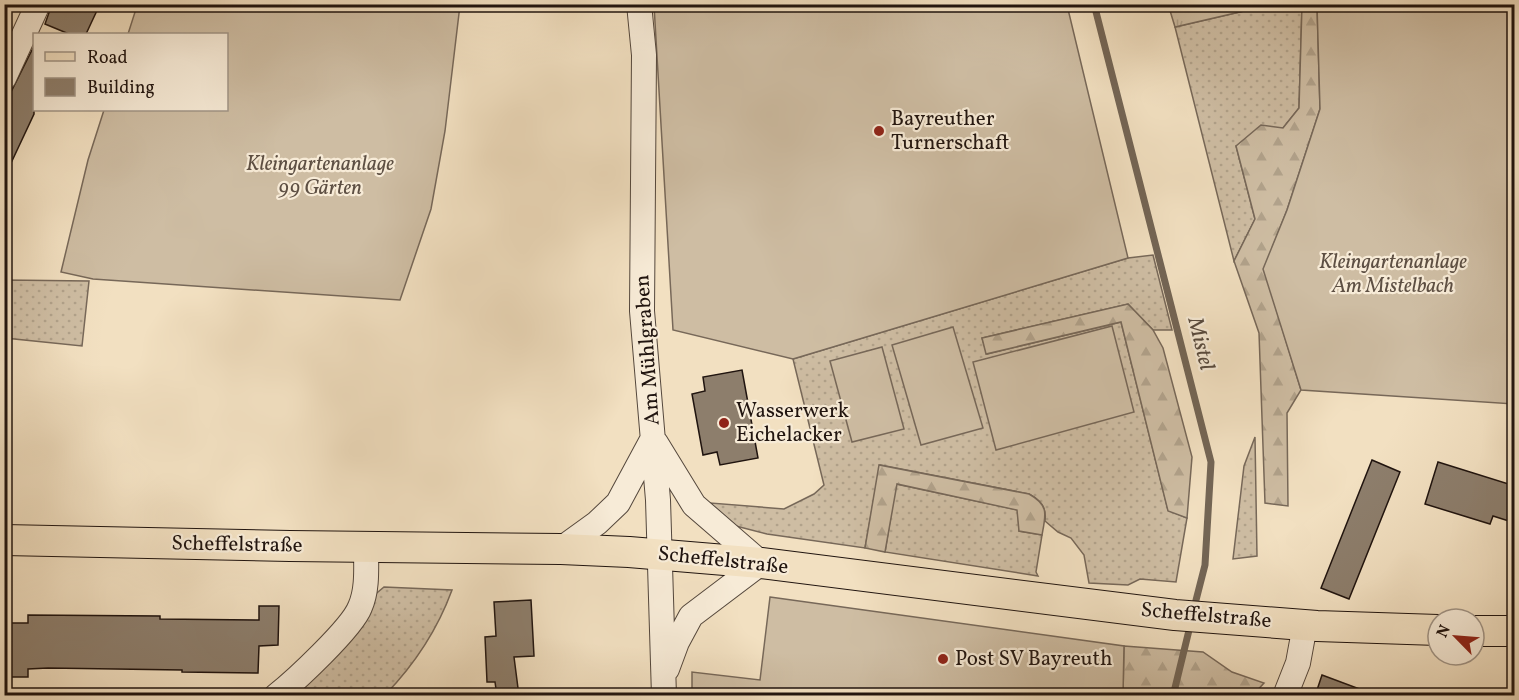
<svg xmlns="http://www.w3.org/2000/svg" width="1519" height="700" font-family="Vollkorn,serif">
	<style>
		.grass { fill: url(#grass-dots); stroke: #776859; stroke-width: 1.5 }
		.forest { fill: url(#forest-firs); stroke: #776859; stroke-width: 1.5 }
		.park { fill: url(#park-tufts); stroke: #776859; stroke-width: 1.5 }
		.garden { fill: #cebda3; stroke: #776859; stroke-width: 1.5 }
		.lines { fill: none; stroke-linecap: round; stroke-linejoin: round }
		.stream { stroke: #736555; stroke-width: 7 }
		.building { fill: #8d7e6c; stroke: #20140f; stroke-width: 1.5 }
		.minor-casing { stroke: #54473c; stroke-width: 26 }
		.major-casing { stroke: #20140f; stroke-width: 32 }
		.minor { stroke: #f7ebd7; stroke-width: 24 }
		.major { stroke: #f2e0c1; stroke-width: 30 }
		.poi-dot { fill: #8f2418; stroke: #f7ebd7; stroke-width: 2 }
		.labels { text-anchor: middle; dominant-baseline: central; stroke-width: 4.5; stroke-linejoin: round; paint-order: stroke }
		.poi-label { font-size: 21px; fill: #20140f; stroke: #f7ebd7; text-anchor: start }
		.park-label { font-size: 21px; font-style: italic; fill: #5d4f43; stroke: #f7ebd7 }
		.street-label { font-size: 21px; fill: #20140f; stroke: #f7ebd7 }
		.water-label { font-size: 22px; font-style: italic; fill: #584a3e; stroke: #f7ebd7 }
	</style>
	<defs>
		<pattern id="grass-dots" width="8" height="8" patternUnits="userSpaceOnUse" patternTransform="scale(1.5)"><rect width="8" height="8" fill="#cebda3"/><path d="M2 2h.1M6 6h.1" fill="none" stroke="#b1a28b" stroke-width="1.8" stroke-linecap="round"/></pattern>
		<pattern id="forest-firs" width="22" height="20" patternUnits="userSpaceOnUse" patternTransform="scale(1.5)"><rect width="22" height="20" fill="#cebda3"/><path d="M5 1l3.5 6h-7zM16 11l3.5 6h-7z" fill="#b1a28b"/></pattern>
		<pattern id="park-tufts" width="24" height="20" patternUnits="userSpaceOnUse" patternTransform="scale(1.5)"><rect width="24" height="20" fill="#cebda3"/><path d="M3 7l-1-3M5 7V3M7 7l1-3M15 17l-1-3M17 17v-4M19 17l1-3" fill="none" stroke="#b1a28b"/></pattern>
	</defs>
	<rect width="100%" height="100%" fill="#f2e0c1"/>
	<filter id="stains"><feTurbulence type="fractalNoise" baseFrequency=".00333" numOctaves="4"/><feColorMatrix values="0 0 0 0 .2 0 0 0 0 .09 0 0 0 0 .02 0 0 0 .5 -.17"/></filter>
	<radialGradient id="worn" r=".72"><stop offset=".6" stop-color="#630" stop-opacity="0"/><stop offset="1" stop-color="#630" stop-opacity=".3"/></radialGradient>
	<path class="grass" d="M1270,5H1302L1299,108L1283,128L1236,146L1255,219L1234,261L1175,27Z
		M1153,255L1172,330H1153L1128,304L982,338L987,354L1121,322L1168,510L1187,518L1176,582L1140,579L1128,585L1089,583L1084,555L1071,538L1058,532L1045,521C1047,507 1040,500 1029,494L880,465L865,548L767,534L736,526L718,514L711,503L784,509L814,494L824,485L793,359L1128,258Z
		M5,280L89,281L82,346L5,338Z
		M1255,437L1257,556L1233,559L1244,466Z
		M896,484L1018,510L1019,531L1042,535L1036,572L1038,576L885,552Z
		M384,587L452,590C437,631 415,664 385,695L293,696L372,597Z"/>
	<path class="forest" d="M1302,5H1317L1320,109L1287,210L1264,269L1301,390L1287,413L1288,506L1265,503L1259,333L1234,261L1255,219L1236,146L1261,125L1283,128L1299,108Z
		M1128,304L1153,330L1163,348L1192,457L1187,518L1168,511L1121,322L986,354L982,338Z
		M879,465L1029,494C1049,505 1046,514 1042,535L1019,531L1017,510L897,484L885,552L865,548Z
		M1124,646L1203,652L1232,672L1264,683L1253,695L1123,696Z"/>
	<path class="park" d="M1168,4H1270V5L1175,27Z"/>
	<path class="garden" d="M136,5H460L445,131L431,209L400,300L93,279L61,272L88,160L104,110H226V34H128L136,9Z
		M654,5H1067L1128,258L793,359L673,330Z
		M1317,5H1514V404L1301,390L1263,269L1287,210L1320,109Z
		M1112,326L1134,412L996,450L973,362Z
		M953,327L983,428L921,445L892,345Z
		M882,347L904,429L852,442L830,361Z
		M770,597L1124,646L1123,695H692V672L760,680Z"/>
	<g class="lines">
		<path class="stream" d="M1094,4L1211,462L1205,565L1194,608
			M1173,696L1191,622"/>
	</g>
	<path class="building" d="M52,4H100L86,34H69L45,24Z
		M34,46V114L4,178V106Z
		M742,370L758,458L720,465L717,452L703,455L692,394L705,391L703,377Z
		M1372,460L1400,472L1349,599L1321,588Z
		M1438,462L1515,486V523L1493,516L1490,524L1425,504Z
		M531,600L534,656L514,657L519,696H497L495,682H487L485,637L496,636L494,602Z
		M259,606H279L278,645L259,646L258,673L182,672V670L48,668L28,669V677H9L8,672H4V627H10V623H28V615L160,616V619L259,620Z
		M1322,675L1373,694V696H1315Z"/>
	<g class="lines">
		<defs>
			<path id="minor" d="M639,4L644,55L642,311L658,500L664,696
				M4,78L38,4
				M656,443L694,505L761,563L691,616L677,642L667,669
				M561,549L597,523L618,503L653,438
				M276,696C295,681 352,628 360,607C368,589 366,567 366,547
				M1285,696L1298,663L1305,625"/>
			<path id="major" d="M4,540L290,546L561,549L629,552L761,563L1175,615L1317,626L1438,630
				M1474,631H1514"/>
		</defs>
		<use href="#minor" class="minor-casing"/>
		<use href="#major" class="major-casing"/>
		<use href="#minor" class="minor"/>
		<use href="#major" class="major"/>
	</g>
	<g class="poi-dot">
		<circle cx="879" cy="131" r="6"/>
		<circle cx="724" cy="423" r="6"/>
		<circle cx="943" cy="659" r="6"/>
	</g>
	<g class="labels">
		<g class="poi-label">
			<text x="891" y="119">Bayreuther<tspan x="891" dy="24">Turnerschaft</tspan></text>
			<text x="736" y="411">Wasserwerk<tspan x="736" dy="24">Eichelacker</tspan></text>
			<text x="955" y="659">Post SV Bayreuth</text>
		</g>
		<g class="park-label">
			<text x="320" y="164">Kleingartenanlage<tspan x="320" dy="24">99 Gärten</tspan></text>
			<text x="1393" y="262">Kleingartenanlage<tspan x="1393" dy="24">Am Mistelbach</tspan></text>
		</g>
		<g class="street-label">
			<text transform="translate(648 350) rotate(-94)">Am Mühlgraben</text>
			<text transform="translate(237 545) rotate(1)">Scheffelstraße</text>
			<text transform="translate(723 561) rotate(6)">Scheffelstraße</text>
			<text transform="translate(1206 616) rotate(5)">Scheffelstraße</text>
		</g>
		<g class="water-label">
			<text transform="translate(1200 344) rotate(76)">Mistel</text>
		</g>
	</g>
	<rect width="1519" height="700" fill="none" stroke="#f2e0c1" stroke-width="24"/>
	<rect x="6" y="6" width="1507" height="688" fill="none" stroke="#20140f" stroke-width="3"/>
	<rect x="12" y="12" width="1495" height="676" fill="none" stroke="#20140f" stroke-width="1.5"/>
	<rect x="33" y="33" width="195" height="78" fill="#f7ebd7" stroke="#a19587" stroke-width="1.5"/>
	<rect x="45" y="52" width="30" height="9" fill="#f2e0c1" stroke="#a19587" stroke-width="1.5"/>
	<text x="87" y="63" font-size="18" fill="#20140f">Road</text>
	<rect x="45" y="78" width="30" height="18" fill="#8d7e6c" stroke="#a19587" stroke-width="1.5"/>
	<text x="87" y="93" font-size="18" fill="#20140f">Building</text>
	<g transform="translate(1456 637) rotate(295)"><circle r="28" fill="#f7ebd7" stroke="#a19587" stroke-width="1.5"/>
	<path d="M0-4.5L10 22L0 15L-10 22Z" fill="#8f2418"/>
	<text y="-9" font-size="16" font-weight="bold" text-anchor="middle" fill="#20140f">N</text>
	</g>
	<rect width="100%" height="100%" filter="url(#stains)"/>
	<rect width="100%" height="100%" fill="url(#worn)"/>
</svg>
